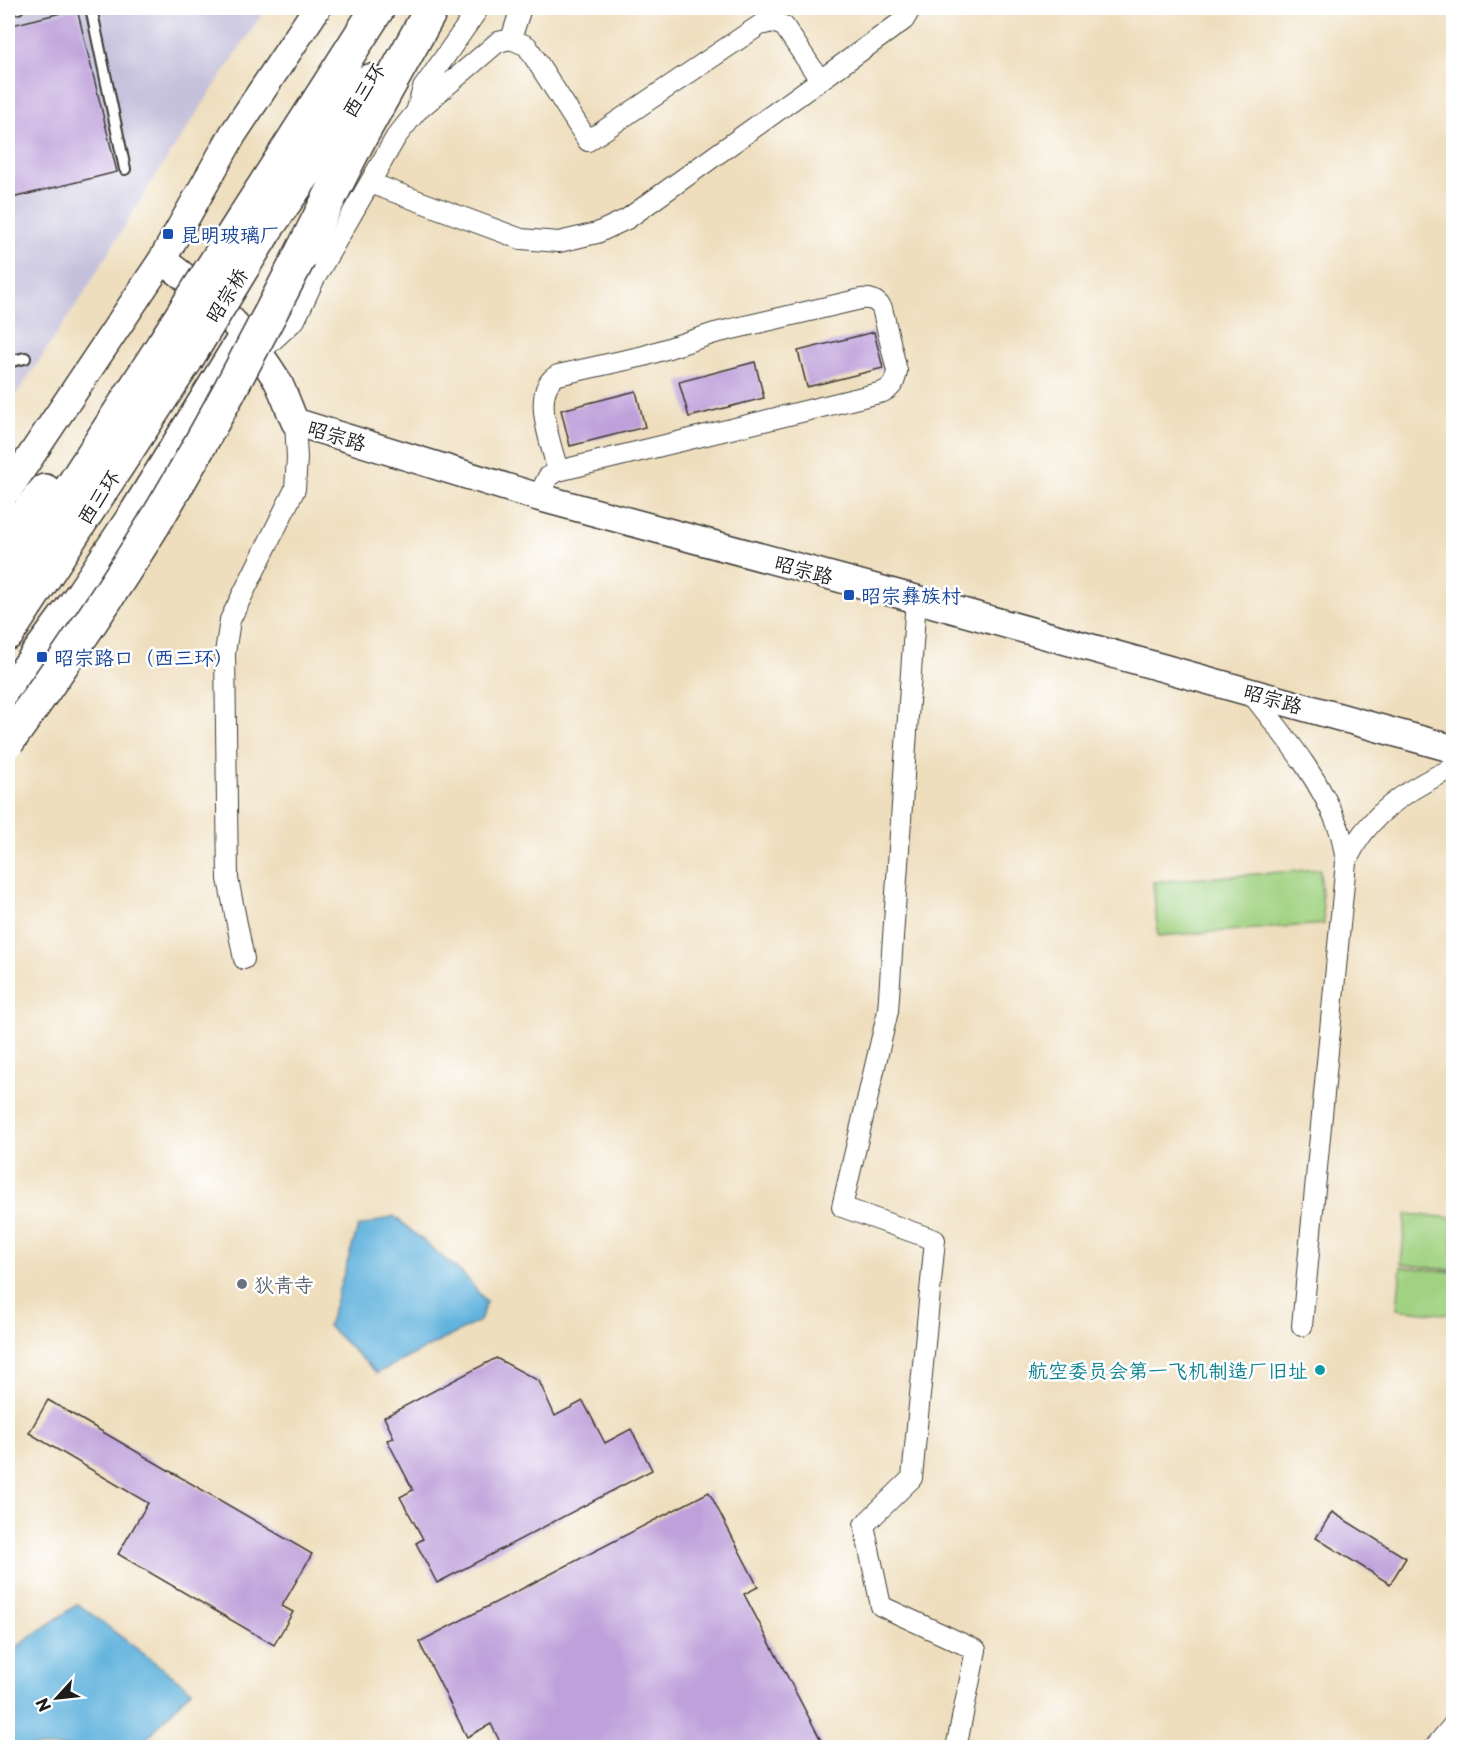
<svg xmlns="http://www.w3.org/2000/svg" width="1461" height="1755" font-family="'Playpen Sans','LXGW WenKai TC',sans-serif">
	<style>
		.industrial { fill: #c5c0db }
		.green { fill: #a0d281; stroke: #5e774e; stroke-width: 1.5 }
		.water { fill: #62b3dd; stroke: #3f687c; stroke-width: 1.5 }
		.building { fill: #bea0da }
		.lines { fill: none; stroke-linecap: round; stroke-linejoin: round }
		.lane-casing { stroke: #3c3934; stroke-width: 14 }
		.street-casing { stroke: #3c3934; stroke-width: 22 }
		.secondary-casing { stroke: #3c3934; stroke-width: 30 }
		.highway-casing { stroke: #3c3934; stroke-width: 36 }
		.lane { stroke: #fff; stroke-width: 10 }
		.street { stroke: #fff; stroke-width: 20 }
		.secondary { stroke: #fff; stroke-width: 27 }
		.highway { stroke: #fff; stroke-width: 33 }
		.highway-bridge-casing { stroke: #3c3934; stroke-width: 36; stroke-linecap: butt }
		.highway-bridge { stroke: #fff; stroke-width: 33 }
		.transit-dot { fill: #1a4fb4; stroke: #fff; stroke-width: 2 }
		.worship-dot { fill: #6b7280; stroke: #fff; stroke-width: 2 }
		.culture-dot { fill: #0f9aa8; stroke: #fff; stroke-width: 2 }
		.labels { text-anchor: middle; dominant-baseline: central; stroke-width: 5; stroke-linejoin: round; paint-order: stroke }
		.street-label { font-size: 20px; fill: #1c1c1c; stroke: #fff }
		.transit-label { font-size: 20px; fill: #164399; stroke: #fff; text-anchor: start }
		.worship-label { font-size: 20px; fill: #5b616d; stroke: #fff; text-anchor: start }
		.culture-label { font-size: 20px; fill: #0d838f; stroke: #fff; text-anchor: end }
	</style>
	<rect width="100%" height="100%" fill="#fff"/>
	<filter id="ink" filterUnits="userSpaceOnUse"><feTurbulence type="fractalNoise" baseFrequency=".0167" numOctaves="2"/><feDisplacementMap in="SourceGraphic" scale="12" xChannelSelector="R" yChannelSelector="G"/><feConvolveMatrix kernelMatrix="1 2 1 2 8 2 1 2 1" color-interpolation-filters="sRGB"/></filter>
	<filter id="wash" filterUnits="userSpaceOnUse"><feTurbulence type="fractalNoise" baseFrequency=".008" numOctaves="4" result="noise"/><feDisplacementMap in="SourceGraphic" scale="24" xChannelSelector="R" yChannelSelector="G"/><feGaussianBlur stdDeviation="1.35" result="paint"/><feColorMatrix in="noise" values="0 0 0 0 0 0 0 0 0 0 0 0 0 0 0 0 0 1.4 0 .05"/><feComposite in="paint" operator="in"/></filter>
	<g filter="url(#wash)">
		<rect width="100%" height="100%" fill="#eedebd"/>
		<path class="industrial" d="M8,8H266L149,186L81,298L8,407Z"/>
		<path class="green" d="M1320,869L1324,924L1158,936L1153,882Z
			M1406,1214L1453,1218V1270L1401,1264Z
			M1401,1267L1453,1272V1315L1397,1309Z"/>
		<path class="water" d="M394,1216L465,1276L486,1302L480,1321L377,1373L328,1326L358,1227Z
			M78,1604L191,1690L139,1747H8V1653Z"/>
		<g id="blocks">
			<path class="building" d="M77,9L117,172L8,199V26Z
				M874,332L883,368L807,387L798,351Z
				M755,362L764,398L689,417L679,382Z
				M636,391L645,427L570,446L561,410Z
				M496,1358L539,1381L555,1416L583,1401L605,1443L631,1429L652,1470L437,1583L416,1543L423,1539L400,1497L413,1490L387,1440L394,1438L384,1417Z
				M48,1400L312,1554L282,1606L293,1612L274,1645L118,1554L148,1503L29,1433Z
				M709,1492L758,1587L744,1594L825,1748H503L491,1724L467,1737L419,1642Z
				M1332,1512L1406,1558L1390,1584L1316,1538Z"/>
		</g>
	</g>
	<g filter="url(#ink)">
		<use href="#blocks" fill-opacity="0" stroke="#3c3934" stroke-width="1.5"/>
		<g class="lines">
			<defs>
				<path id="lane" d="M91,8L125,169
					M8,10L18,8
					M8,362L25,358"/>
				<path id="street" d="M511,39L521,8
					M416,112L423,88L479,8
					M370,183L521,239L559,242L597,233L627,219L904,20L911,8
					M258,354L295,320L314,280L396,137L416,112L498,42L511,39L527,46L588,141L760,25L772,22L784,26L820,80
					M538,497L548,477L558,471L883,392C893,387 895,382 897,371L882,308C876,300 871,298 861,299L715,333L644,356L558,375C529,390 552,446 558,471
					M916,599L888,1011L842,1207L935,1240L912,1478L864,1525L881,1606L976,1650L956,1748
					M1250,692C1283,734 1320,778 1339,829C1343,839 1344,851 1346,862C1351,852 1356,842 1363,833C1386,803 1419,783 1454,768
					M244,959L228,879L225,653L230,620L295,489L297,458L295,422
					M1302,1326L1346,862
					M1434,1748L1454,1724"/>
				<path id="secondary" d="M162,260C207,292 248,333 277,380C284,393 289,409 295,422L538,497L916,599L1454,749
					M8,490L162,260L233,134L317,8
					M8,690L78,595L134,511L244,333"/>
				<path id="highway" d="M245,216L378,8
					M266,229L369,81
					M299,258L357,143L432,8
					M8,537L45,491
					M8,580L75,482L163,345
					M8,633L186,360"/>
			</defs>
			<use href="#lane" class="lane-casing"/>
			<use href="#street" class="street-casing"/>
			<use href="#secondary" class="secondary-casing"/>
			<use href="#highway" class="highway-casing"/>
			<use href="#lane" class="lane"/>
			<use href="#street" class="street"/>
			<use href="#secondary" class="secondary"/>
			<use href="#highway" class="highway"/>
			<defs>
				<path id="highway-bridge" d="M163,345L245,216
					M186,360L266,229
					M8,741C59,670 109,597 155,522C207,436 253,347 299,258"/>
			</defs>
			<use href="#highway-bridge" class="highway-bridge-casing"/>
			<use href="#highway-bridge" class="highway-bridge"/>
		</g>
	</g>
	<g class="transit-dot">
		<rect x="162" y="228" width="12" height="12" rx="3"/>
		<rect x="843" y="589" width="12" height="12" rx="3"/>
		<rect x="36" y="651" width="12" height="12" rx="3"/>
	</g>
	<circle class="worship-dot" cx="242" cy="1284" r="6"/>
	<circle class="culture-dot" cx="1320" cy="1370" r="6"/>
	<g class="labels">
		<g class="street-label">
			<text transform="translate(363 90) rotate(-57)">西三环</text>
			<text transform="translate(226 295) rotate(-58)">昭宗桥</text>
			<text transform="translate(337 435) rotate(17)">昭宗路</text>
			<text transform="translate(98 497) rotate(-57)">西三环</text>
			<text transform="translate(804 569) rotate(15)">昭宗路</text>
			<text transform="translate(1273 698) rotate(16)">昭宗路</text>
		</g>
		<g class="transit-label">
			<text x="180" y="234">昆明玻璃厂</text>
			<text x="861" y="595">昭宗彝族村</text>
			<text x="54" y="657">昭宗路口（西三环）</text>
		</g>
		<g class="worship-label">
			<text x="254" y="1284">狄青寺</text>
		</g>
		<g class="culture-label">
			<text x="1308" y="1370">航空委员会第一飞机制造厂旧址</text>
		</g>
	</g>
	<rect width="1461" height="1755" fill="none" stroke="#fff" stroke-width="30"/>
	<g transform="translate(57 1698) rotate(243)" stroke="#ffffff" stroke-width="4.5" paint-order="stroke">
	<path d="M0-4.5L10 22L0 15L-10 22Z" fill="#1c1c1c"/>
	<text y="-9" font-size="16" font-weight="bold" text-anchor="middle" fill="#1c1c1c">N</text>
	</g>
</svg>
